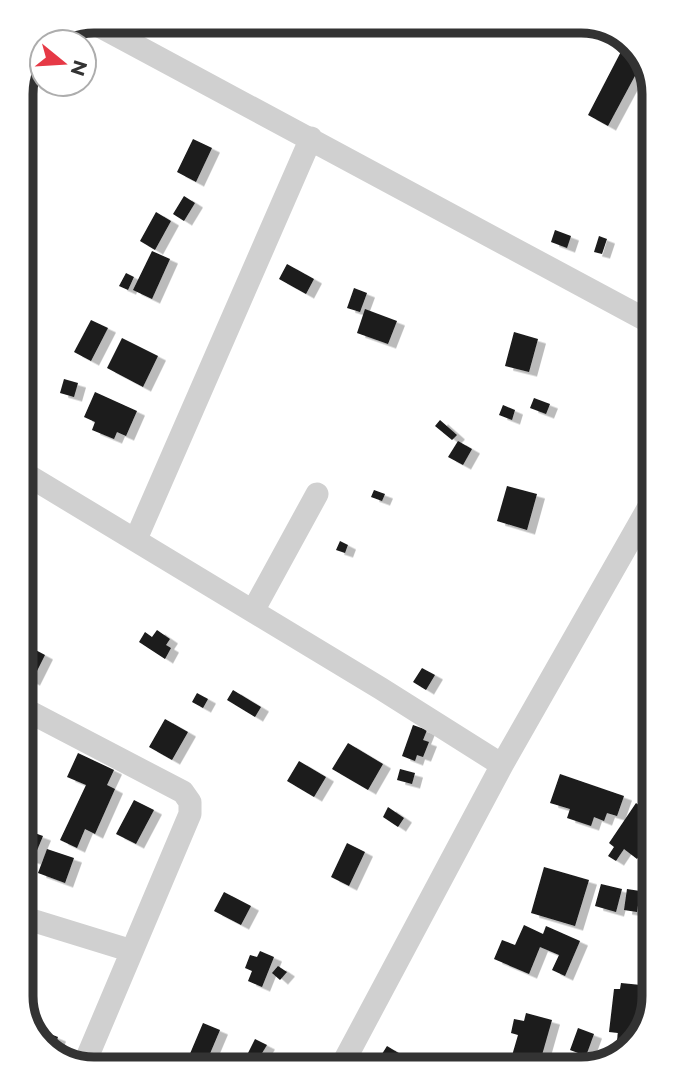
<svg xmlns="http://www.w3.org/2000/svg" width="675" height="1090" font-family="Montserrat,sans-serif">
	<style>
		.building { fill: #1a1a1a; filter: url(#shadow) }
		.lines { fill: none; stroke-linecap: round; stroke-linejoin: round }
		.minor { stroke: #d0d0d0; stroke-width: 23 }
		.rim { fill: none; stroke: #333; stroke-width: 9 }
	</style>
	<defs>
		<filter id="shadow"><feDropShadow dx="8" dy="4.5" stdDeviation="0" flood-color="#0004"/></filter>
	</defs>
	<rect width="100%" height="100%" fill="#fff"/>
	<path class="building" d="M627,40L644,59L608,126L588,115Z
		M193,139L212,148L196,182L177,172Z
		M184,196L195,203L184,221L173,214Z
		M156,212L171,221L155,250L140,241Z
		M555,230L571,236L567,248L551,242Z
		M599,236L607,239L602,254L594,252Z
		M152,251L170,259L152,299L133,290Z
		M287,264L314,279L306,294L279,279Z
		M126,273L134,277L128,290L119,286Z
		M354,288L367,293L360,312L347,308Z
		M365,309L397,321L388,344L357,333Z
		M91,320L108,328L91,361L74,352Z
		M514,332L538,339L529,372L505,366Z
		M122,338L158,356L143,387L107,368Z
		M64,379L78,383L74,397L60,393Z
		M95,392L137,411L126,436L117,432L114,439L92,430L95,422L84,417Z
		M534,398L550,404L546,414L530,408Z
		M503,405L515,410L512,420L499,415Z
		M440,420L457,435L452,440L435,426Z
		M458,441L472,449L463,465L448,457Z
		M507,486L537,494L527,530L497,521Z
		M374,490L385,494L382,501L371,497Z
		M340,541L348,545L345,553L336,550Z
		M157,630L170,639L166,645L171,648L165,659L139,642L145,632L152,637Z
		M26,645L45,655L32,681L26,678Z
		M422,668L435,675L426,690L413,682Z
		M233,690L261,707L255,717L227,700Z
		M197,693L208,699L203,708L192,702Z
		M165,719L188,732L172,760L149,747Z
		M413,725L427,730L423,740L429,742L423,757L417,755L415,761L402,756Z
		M348,743L383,764L368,790L332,769Z
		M78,753L114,770L107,785L115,789L95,834L85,829L77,848L60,840L86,785L67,777Z
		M299,761L326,777L314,797L287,781Z
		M400,769L415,773L412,784L397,780Z
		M560,774L624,796L617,816L607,813L604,821L594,817L591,826L567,818L570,809L550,803Z
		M134,800L154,810L136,844L116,834Z
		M636,803L652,815L653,836L637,859L624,849L616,861L608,856L614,847L609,843Z
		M388,807L404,818L398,827L383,817Z
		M29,831L43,836L33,860L27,858Z
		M347,843L365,852L349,886L331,877Z
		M47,849L74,858L65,883L38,873Z
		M544,867L589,880L575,926L531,913Z
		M601,884L622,889L616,912L595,906Z
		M627,889L640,891L637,912L624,910Z
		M224,892L251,906L241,925L214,911Z
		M524,925L543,934L546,926L580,941L565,976L552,970L559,955L540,947L529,974L494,959L502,940L515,945Z
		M260,951L274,957L262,987L248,981L252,971L245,968L250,955L257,957Z
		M278,966L287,972L280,980L272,973Z
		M621,983L651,986L647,1020L642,1036L636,1042L617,1040L618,1033L609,1032L614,989H620Z
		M526,1013L552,1020L540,1062L500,1063L502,1057L511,1059L518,1035L511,1033L514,1019L524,1021Z
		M203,1023L220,1030L206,1063L189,1056Z
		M35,1028L58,1037L53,1050L45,1047L33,1034Z
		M578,1028L594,1034L586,1056L570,1050Z
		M255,1039L267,1045L259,1058L248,1053Z
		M387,1046L417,1064L375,1065Z
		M588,1053L609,1061L585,1062Z"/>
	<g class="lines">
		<path class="minor" d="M92,22L648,321
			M24,473L380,688L502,765L342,1065
			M136,539L311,138
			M253,611L317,494
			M26,710L183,792L190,802V814L83,1067
			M502,765L650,505
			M28,919L132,951"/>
	</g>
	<path d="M0 0H675V1090H0ZM94 33H581A61 61 0 0 1 642 94V996A61 61 0 0 1 581 1057H94A61 61 0 0 1 33 996V94A61 61 0 0 1 94 33Z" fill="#fff" fill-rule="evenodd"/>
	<path class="rim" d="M94 33H581A61 61 0 0 1 642 94V996A61 61 0 0 1 581 1057H94A61 61 0 0 1 33 996V94A61 61 0 0 1 94 33Z"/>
	<g transform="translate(63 63) rotate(108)"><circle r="33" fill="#ffffff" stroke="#adadad" stroke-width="2"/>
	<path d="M0-5L12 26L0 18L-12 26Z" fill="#e63946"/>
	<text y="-10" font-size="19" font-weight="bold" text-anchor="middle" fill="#333333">N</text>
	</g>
</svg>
